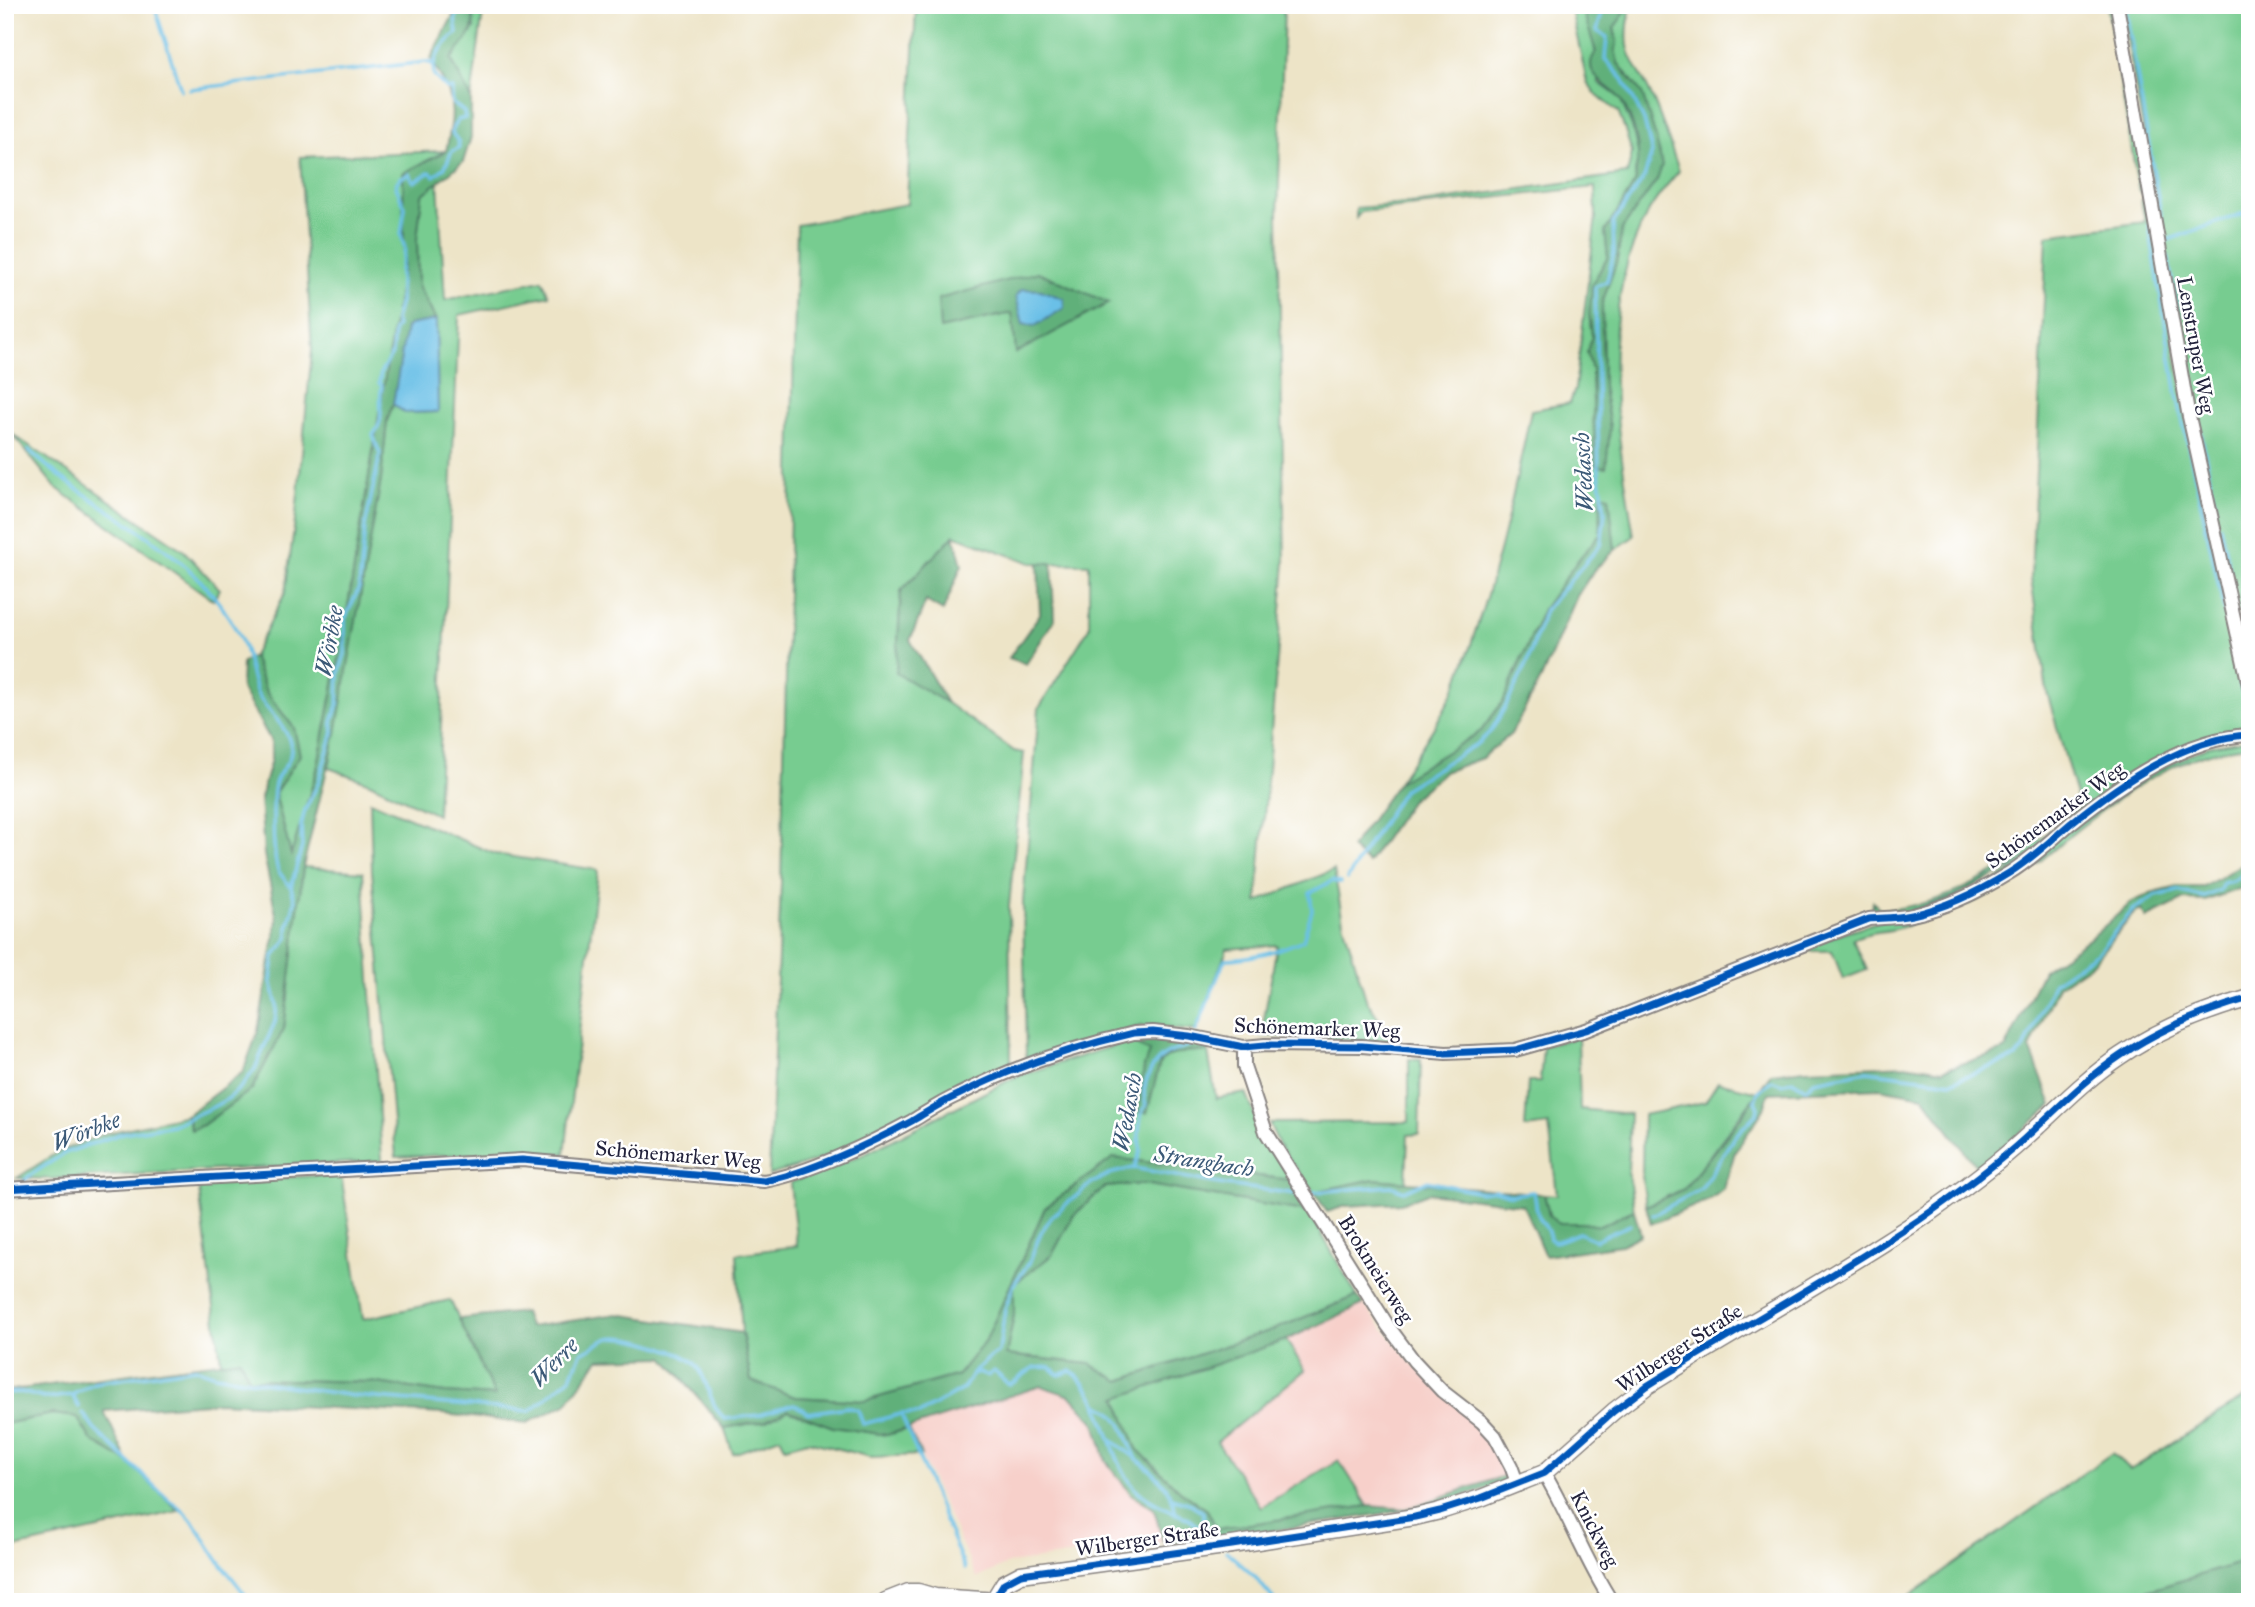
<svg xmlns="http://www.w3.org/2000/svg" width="2255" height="1607" font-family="'IM FELL Great Primer',serif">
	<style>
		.built { fill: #f7d0ca }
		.green { fill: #77cc90; stroke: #4c7766; stroke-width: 2 }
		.forest { fill: #61b07a; stroke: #42695a; stroke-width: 2 }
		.water { fill: #6ac0e7; stroke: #467191; stroke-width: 2 }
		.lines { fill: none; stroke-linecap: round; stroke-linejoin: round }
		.stream { stroke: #6ac0e7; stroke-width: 3.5 }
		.street-casing { stroke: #888381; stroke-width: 16 }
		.secondary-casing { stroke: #888381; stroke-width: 19 }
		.primary-casing { stroke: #888381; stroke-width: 21 }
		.street { stroke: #fff; stroke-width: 12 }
		.secondary { stroke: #fff; stroke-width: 16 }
		.primary { stroke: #fff; stroke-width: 18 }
		.cycleway-casing { stroke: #fff; stroke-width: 11 }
		.cycleway { stroke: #0057b8; stroke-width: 7 }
		.labels { text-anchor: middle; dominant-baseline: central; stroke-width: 5; stroke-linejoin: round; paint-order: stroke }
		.street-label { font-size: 21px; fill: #22223b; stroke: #fff }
		.water-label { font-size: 23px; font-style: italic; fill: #3b5977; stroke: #fff }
	</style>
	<rect width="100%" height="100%" fill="#fff"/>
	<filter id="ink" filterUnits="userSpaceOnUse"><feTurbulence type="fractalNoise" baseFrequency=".0143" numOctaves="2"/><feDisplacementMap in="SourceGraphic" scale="14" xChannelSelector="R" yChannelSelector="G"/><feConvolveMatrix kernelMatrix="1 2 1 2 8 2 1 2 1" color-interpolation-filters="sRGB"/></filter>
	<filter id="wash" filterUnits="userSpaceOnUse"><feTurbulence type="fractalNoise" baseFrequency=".00686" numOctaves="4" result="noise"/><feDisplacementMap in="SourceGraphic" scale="28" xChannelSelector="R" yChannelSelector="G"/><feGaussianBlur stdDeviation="1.57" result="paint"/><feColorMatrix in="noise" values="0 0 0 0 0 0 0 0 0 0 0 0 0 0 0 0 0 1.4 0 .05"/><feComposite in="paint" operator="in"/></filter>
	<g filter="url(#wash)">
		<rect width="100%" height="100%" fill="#ede4c7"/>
		<path class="built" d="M1357,1296L1413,1365L1492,1439L1507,1475L1407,1507L1368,1506L1338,1460L1261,1508L1217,1441L1305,1370L1278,1328Z
			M1041,1386L1071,1396L1095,1423L1106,1461L1131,1494L1154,1509L1163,1542L1010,1563L977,1578L909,1429Z"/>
		<path class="green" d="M472,5H484L471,99L451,59L474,29Z
			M916,5H1284L1278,216L1285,562L1257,902L1334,870L1343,922L1366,999L1394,1042L1261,1036L1277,945L1227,949L1196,1031L1142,1026L1026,1058L1023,902L1039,708L1089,628V564L1031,563L954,535L901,591L897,673L947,703L1014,751L1024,753L1009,906L1011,1063C933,1105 856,1153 769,1175L781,883L797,225L907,204Z
			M1570,5H1581C1593,29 1597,56 1599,83L1620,98L1632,127L1639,157L1635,171L1636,181L1605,232L1608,257L1592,284L1589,314L1592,336L1587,352L1592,370L1595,464L1610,428L1603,387L1602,303L1617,260L1622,229L1657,180L1660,154L1642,94L1618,63L1615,50L1617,42L1614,27L1628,8L1612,5H1648L1631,7C1620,59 1635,57 1653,99C1663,122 1671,147 1679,171C1667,185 1656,198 1647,214C1595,312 1617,432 1634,536L1615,550L1609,497L1600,534L1578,560L1521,659L1504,700L1481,731L1398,782C1416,755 1435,729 1449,700C1461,678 1468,653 1476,629C1500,558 1516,484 1531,410L1570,403L1575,389L1596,216L1595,187L1361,212L1356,218V208L1420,203L1627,174L1632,153L1624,127L1618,112L1595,93L1587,82Z
			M2107,5H2113L2201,493L2250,710V727L2194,744L2017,864L1956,896L1907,912L1875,914L1872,912L1873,902L1880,910C1961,906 2021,857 2079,806L2047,692L2031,578L2047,235L2145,222L2141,200H2143V193L2139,192Z
			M2121,5H2250L2249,658L2201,456Z
			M446,151L403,174L404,260L341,649L317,770L291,857L275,793L294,728L266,692L253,656L285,593L296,514L312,350L300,157Z
			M438,182L445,300L542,280L549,295L459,315L437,815L370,783L329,768L381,480L387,421L393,404L405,413L438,412L436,320L418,286L417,239L422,195Z
			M12,434L184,551L220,589L213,600L55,487Z
			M2250,739V746C2178,751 2121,794 2067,838C2046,856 2023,877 1999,890C1966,906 1934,918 1899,928C1883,933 1867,931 1853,939L1867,970L1843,979L1832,951H1798L1844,932L1983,890L2134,781L2208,746Z
			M370,801L495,854L598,870L565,1154L521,1152L396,1157L372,871Z
			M303,867L363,872L382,1161L51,1179L17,1178L58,1152L104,1134L187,1115L191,1128L284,1029Z
			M1578,1037L1580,1109L1630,1114L1628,1172L1634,1210L1600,1226L1583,1223H1556L1549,1215L1544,1194L1557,1195L1549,1125L1525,1128L1528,1082H1540L1543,1046Z
			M1139,1038L1150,1052L1144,1067L1147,1112L1160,1062L1168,1056L1189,1051L1208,1052L1216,1098L1246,1093L1260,1128L1291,1180L1113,1158L1045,1208L986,1340L958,1375L865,1401L795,1397L751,1381L742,1333L737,1254L797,1246L790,1183L869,1152L1015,1077Z
			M1409,1059L1421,1060L1419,1134L1408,1135L1406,1182L1374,1179L1314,1192L1280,1147L1269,1123L1409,1122Z
			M1718,1082L1758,1092L1684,1189L1646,1206L1642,1176L1643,1115L1705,1102Z
			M341,1174L363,1319L450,1300L496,1396L445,1393L371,1382L248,1379L221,1362L198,1183Z
			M1143,1184L1309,1212L1357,1296L1278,1328L1119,1381L1090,1364L1006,1355L1014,1315V1284L1052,1254L1073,1216L1105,1187Z
			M1286,1340L1305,1370L1217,1442L1261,1507L1339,1460L1368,1506L1217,1530L1207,1510L1180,1491L1137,1449L1116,1398Z
			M2250,1394V1560L2110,1602H1901L2112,1453L2130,1470Z
			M788,1410L833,1427L887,1435L909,1429L921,1455L870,1457L808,1441L785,1447L780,1437L733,1454L724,1428L766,1421Z
			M52,1414L77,1417L92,1441L128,1462L179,1511L5,1550V1424Z"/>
		<path class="forest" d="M454,5H472C477,34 468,37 451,59L471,99V137L463,162L422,195L417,239L418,286L436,320L409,325L393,404L387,421L381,480L336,733L303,867L284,1029L252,1089L203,1125L191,1130L187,1115L243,1072L258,1031L277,920L264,854L260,798L271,760V741L241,688L242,663L253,656L266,692L294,728L300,755L275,793L291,855L317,770L341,649L404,260L403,173L446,151C450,132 455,113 449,94C445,82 436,70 431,58L456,10Z
			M1581,5H1612L1628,8L1614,28L1617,42L1615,50L1618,63L1642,93L1656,138L1662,166L1657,180L1622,229L1617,260L1602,303L1603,387L1610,428L1606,467L1596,466L1595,464L1592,370L1587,352L1592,336L1589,314L1592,284L1608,257L1605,232L1636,181C1634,171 1638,164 1638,154C1638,137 1630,114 1621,100C1612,86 1578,75 1596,52Z
			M1038,272L1109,303L1016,353L1012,313L940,329L938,299Z
			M1601,494L1609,496L1615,550L1594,570L1577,596L1541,679L1511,734L1482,758L1444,772L1412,799L1368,863L1351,848L1398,782L1481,731L1504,700L1543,609L1578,560L1600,534Z
			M954,535L962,565L943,611L926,601L910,640L947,703L896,673L901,591Z
			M1038,563H1052L1054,620L1026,664L1009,658L1040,614Z
			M2250,842V885L2205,901L2183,900L2146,918L2141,910L2133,914L2095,961L2058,986L2030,1048L2052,1105L1978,1169L1923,1096L1880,1088L1769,1093L1764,1109L1735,1152L1724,1189L1709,1200L1651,1224L1646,1206L1684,1189L1740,1119L1771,1073L1805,1069L1911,1065L1943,1070L2005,1050L2043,970L2092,937L2132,902L2150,894L2178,887H2204L2245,862Z
			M1139,1038L1209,1043L1208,1052L1189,1051L1168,1056L1160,1062L1147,1113L1138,1112L1144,1066L1149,1052L1137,1045Z
			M1113,1158L1291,1180L1309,1212L1143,1184L1105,1187L1073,1216L1052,1255L1014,1284V1315L1006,1355L1090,1364L1120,1381L1278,1328L1357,1296L1364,1304L1286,1340L1117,1398L1137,1449L1180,1491L1207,1510L1217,1529L1368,1506L1406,1509L1507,1475L1505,1483L1425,1507L1226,1538L1163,1542L1154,1509L1131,1494L1106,1461L1095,1423L1071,1396L1041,1386L887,1435L833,1427L788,1410L766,1421L724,1428L664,1357L599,1359L566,1404L527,1423L443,1414L220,1402L104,1411L128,1462L92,1441L77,1417L52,1414L5,1424V1391L240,1359L249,1379L371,1382L445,1393L495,1396L459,1319L524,1312L529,1327L617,1314L742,1333L751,1381L795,1397L865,1401L958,1375L986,1340L1045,1208Z
			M1374,1179L1544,1194L1549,1215L1557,1223H1583L1600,1226L1634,1210L1641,1235L1621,1245L1545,1256L1523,1205L1428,1193L1401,1203L1346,1206L1327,1212L1314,1192Z
			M2250,1560V1602H2110Z"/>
		<path class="water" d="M1022,289L1041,290L1064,299V308L1035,326L1023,324L1016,296Z
			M436,320L438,412L405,413L393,404L406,328L409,325Z"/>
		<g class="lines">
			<path class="stream" d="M154,5L181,90
				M2125,5L2163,227
				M190,89L426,62L433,64
				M2149,225L2177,395L2248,719
				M2168,240L2250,211
				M2168,257L2182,339L2216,508
				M29,450C88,507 174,538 222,607C231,620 242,638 246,654C250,667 252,683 258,695C267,712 289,727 291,748C292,762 280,770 276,781C271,793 273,858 278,870C281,876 287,882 291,887
				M2220,526L2230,572
				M1347,879L1404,789L1478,743L1491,731L1509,700L1527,663L1545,610L1601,544L1605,511L1599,473L1595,287L1607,281L1614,253L1613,223L1644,178L1652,153L1644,120L1623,79L1605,59L1607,37L1597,31L1601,16L1597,5
				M1196,1031L1225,959C1250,959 1281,950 1303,940L1312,910L1310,893L1332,881L1340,883
				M1134,1168L1141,1150C1137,1139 1139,1114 1146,1105C1140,1088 1150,1064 1165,1055C1173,1050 1184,1048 1192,1044
				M22,1184L29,1176L65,1153L123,1133L173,1125L213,1107L229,1098L243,1085L255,1069L275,1022L277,1005L271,981L274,956L288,938V928L295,901L291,887L302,846L301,825L305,810L318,784L333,732L332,722L338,704L339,673L345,654V619L359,588L365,527L380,454L373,435C387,417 377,405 382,386L379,383L381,372L392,354L394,330L397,326L395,320L400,302V270L405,249L401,235L405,207L396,187L397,182L400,178L409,174L414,182L430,172L434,176L445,167L452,151L459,148L458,141L452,133L453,127L458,120L465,118L464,112L452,103V89H447L434,76C431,57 444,44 457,33C456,23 452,16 462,9L461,5
				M1314,1192L1391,1186L1404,1191L1426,1181L1480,1192L1496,1190L1511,1195L1533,1192C1537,1199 1535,1203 1537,1211C1539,1221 1549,1227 1550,1239L1555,1242L1579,1233L1595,1240L1630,1225
				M5,1206L15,1193
				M1653,1215L1701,1189L1734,1137L1757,1113L1758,1108L1755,1101L1758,1092L1772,1080L1782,1084L1792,1080L1807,1089L1814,1081L1867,1071L1951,1082L2016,1057L2025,1047L2054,982L2097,953L2133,910L2156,896L2178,891L2204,897L2220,890L2223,883L2233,881L2250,870
				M972,1374L989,1358L999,1352L1005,1309L1014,1284L1029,1263L1041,1232L1053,1215L1092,1183L1113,1173L1134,1168L1225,1185L1297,1194
				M5,1393L21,1392L44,1398L57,1397L72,1395L94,1383L195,1368L215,1375L354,1396L530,1411L571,1377L581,1353C590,1349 600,1341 610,1338C628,1334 686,1352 697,1366C709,1382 709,1405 725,1419L759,1415L794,1404L808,1413L847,1407L858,1410L863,1424L901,1414H919L963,1389L972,1375L978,1373L987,1376L994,1371L1008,1384L1014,1382L1033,1368L1050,1367L1059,1375L1071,1371C1109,1398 1105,1454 1135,1488C1150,1504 1172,1510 1190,1520C1200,1526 1208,1534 1216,1541
				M72,1395L79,1407
				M1098,1404C1124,1416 1124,1434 1136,1457
				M83,1413L94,1429L169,1500C194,1515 203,1539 219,1561C229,1575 241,1587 250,1602
				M901,1414L965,1569
				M1110,1439C1130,1454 1156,1470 1169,1492C1173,1498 1174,1507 1176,1514
				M1172,1498L1191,1504L1203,1512L1206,1532
				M1226,1551L1255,1577L1276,1602"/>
		</g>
	</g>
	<g filter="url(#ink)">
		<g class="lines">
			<defs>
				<path id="street" d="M2117,5L2188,412L2250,690
					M1244,1047V1066L1266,1132L1388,1326L1414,1361L1442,1391L1482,1422L1495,1436L1511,1466L1518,1485
					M5,1189L522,1160L764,1181C807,1174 873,1142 912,1121C927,1112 942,1102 958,1095C1014,1067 1073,1047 1134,1033L1153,1032L1189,1036L1244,1047L1265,1045L1362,1046L1446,1053L1515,1050L1586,1030L1869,919C1883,918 1898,918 1912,915C1945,908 1980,891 2009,873C2032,859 2051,840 2071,823C2119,784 2186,737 2250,735
					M1544,1473C1569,1515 1585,1561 1612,1602"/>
				<path id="secondary" d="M993,1601L1004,1583L1021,1574L1232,1545L1415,1517L1440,1511L1481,1498L1544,1473L1614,1411L1647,1386C1737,1329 1831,1279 1919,1220C1955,1195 1991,1169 2024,1139C2055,1111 2084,1080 2120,1056C2159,1029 2204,1011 2250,998"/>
				<path id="primary" d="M886,1602L909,1593H918L935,1598L998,1602"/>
			</defs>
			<use href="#street" class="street-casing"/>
			<use href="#secondary" class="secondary-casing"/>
			<use href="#primary" class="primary-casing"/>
			<use href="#street" class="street"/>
			<use href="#secondary" class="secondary"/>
			<use href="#primary" class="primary"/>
			<defs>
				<path id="cycleway" d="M5,1189L522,1160L764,1181C807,1174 873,1142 912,1121C927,1112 942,1102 958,1095C1014,1067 1073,1047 1134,1033L1153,1032L1189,1036L1244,1047L1265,1045L1362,1046L1446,1053L1515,1050L1586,1030L1869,919C1883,918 1898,918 1912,915C1945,908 1980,891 2009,873C2032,859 2051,840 2071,823C2119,784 2186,737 2250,735
					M993,1601L1004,1583L1021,1574L1232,1545L1415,1517L1440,1511L1481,1498L1544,1473L1614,1411L1647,1386C1737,1329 1831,1279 1919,1220C1955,1195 1991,1169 2024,1139C2055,1111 2084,1080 2120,1056C2159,1029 2204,1011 2250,998"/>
			</defs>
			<use href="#cycleway" class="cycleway-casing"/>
			<use href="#cycleway" class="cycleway"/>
		</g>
	</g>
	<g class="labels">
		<g class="street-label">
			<text transform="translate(2196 345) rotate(80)">Lenstruper Weg</text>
			<text transform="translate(2055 815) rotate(-36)">Schönemarker Weg</text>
			<text transform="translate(1317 1028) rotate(2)">Schönemarker Weg</text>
			<text transform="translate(678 1155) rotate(5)">Schönemarker Weg</text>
			<text transform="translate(1376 1269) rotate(58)">Brokmeierweg</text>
			<text transform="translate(1679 1348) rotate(-33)">Wilberger Straße</text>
			<text transform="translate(1595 1529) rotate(63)">Knickweg</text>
			<text transform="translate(1147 1539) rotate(-8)">Wilberger Straße</text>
		</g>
		<g class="water-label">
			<text transform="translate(1583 472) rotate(-93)">Wedasch</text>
			<text transform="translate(329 641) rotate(-80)">Wörbke</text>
			<text transform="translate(1127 1112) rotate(-80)">Wedasch</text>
			<text transform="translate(86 1131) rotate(-21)">Wörbke</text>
			<text transform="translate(1204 1161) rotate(9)">Strangbach</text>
			<text transform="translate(554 1362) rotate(-46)">Werre</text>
		</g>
	</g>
	<rect width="2255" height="1607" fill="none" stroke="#fff" stroke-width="28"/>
</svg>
